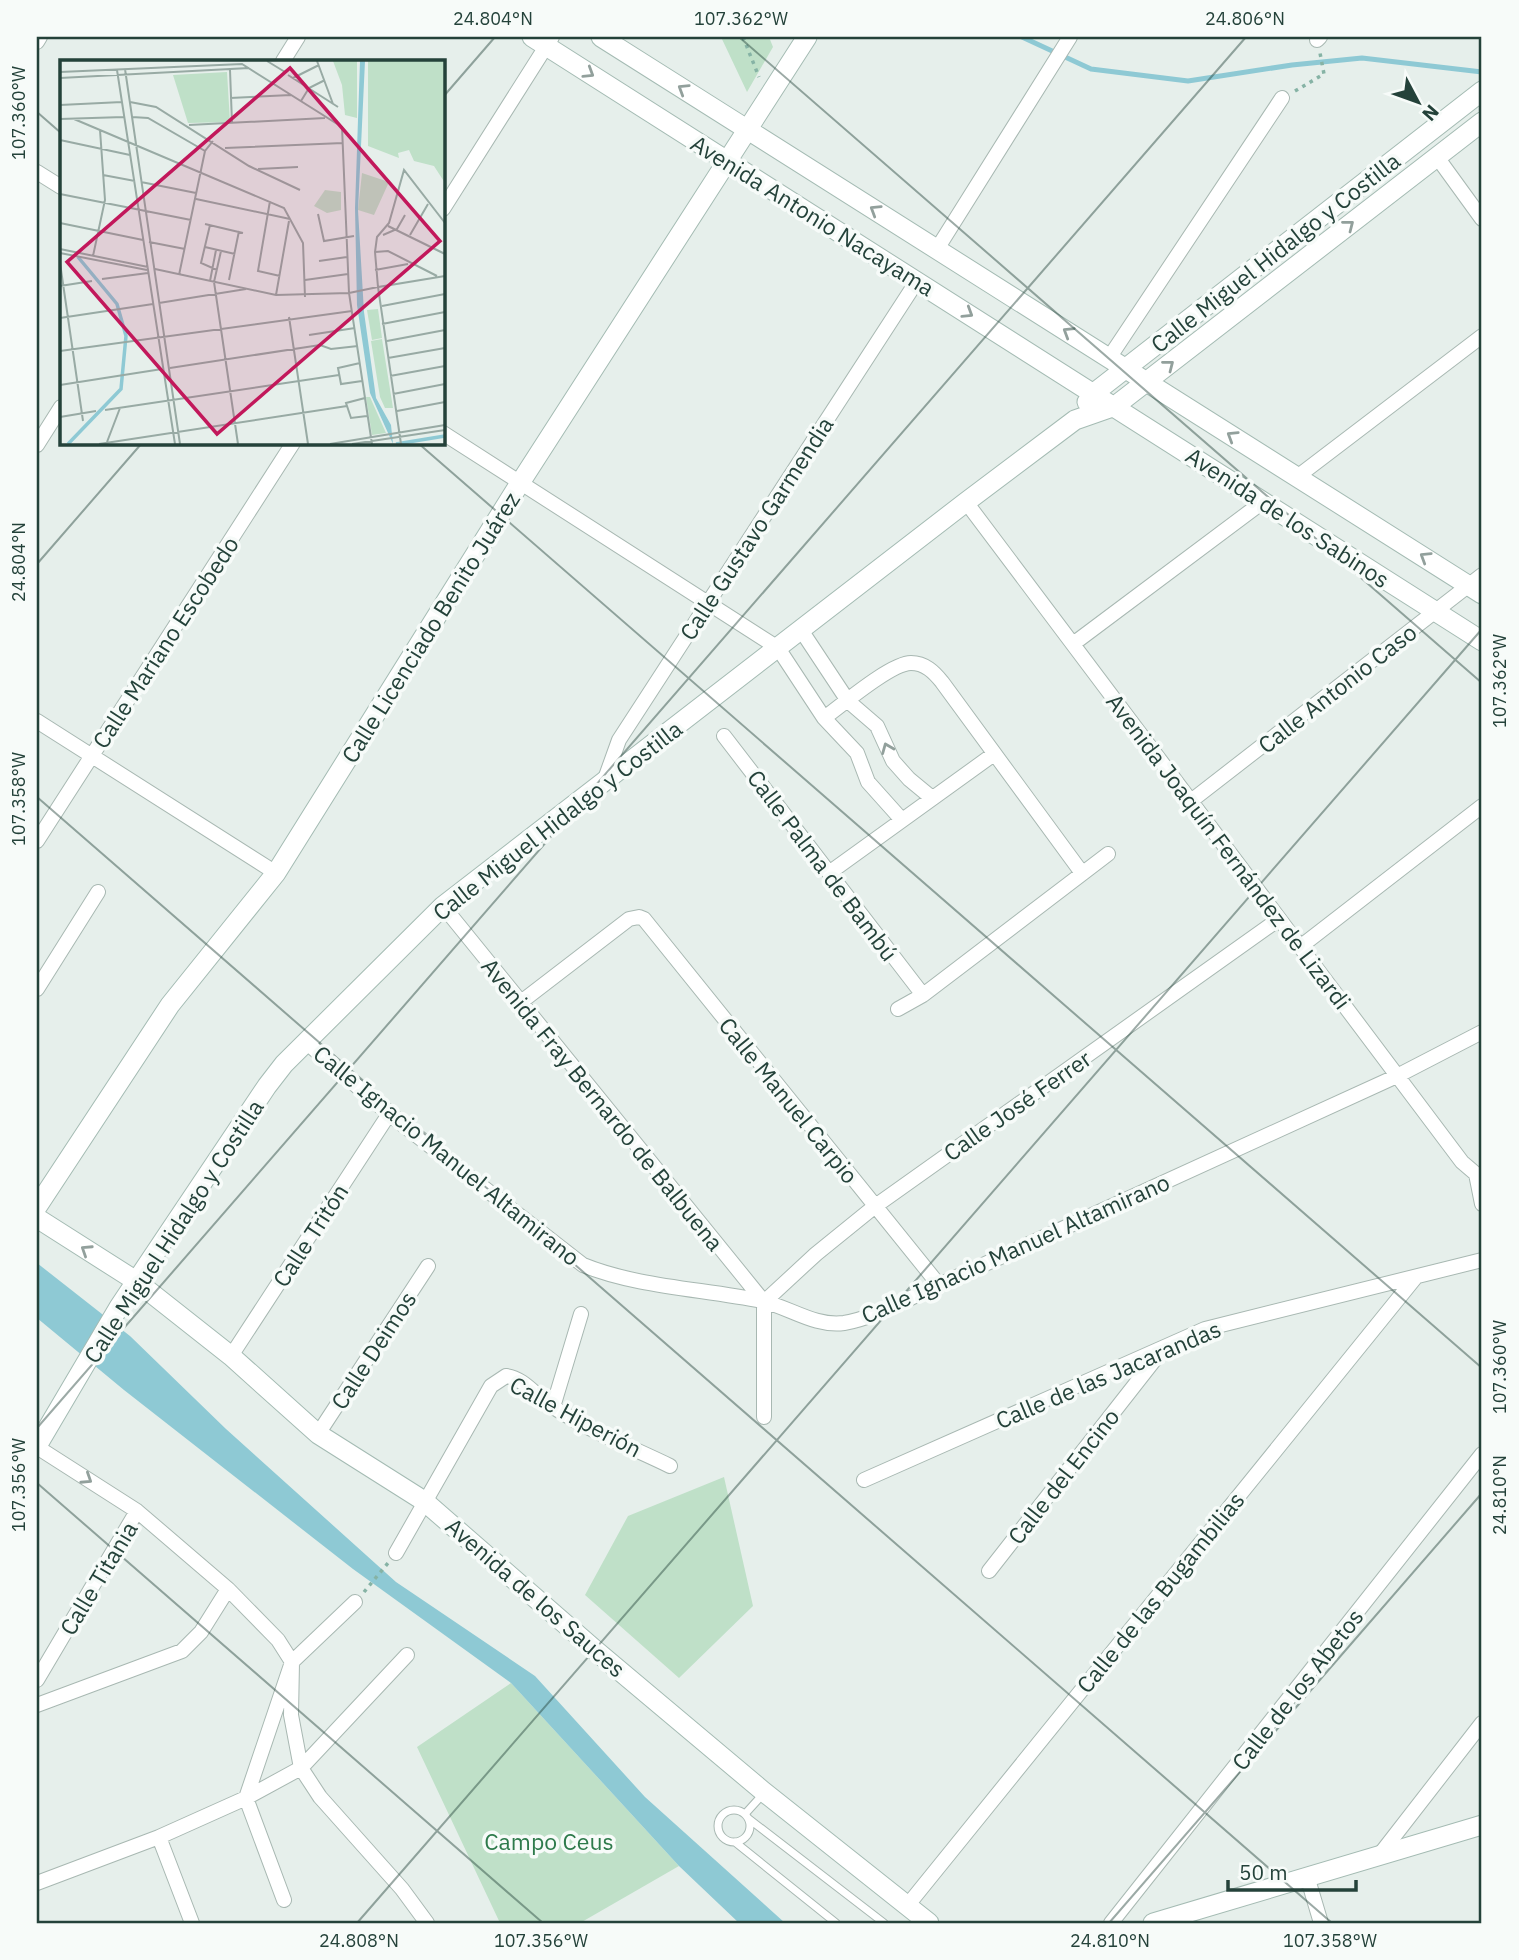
<svg xmlns="http://www.w3.org/2000/svg" width="1519" height="1960" font-family="'IBM Plex Sans',sans-serif">
	<style>
		.green { fill: #bfe0c8 }
		.water { fill: #8ec9d4 }
		.lines { fill: none; stroke-linecap: round; stroke-linejoin: round }
		.stream { stroke: #8ec9d4; stroke-width: 5 }
		.lane-casing { stroke: #a8b8b2; stroke-width: 9 }
		.street-casing { stroke: #a8b8b2; stroke-width: 16 }
		.secondary-casing { stroke: #a4bbb3; stroke-width: 21 }
		.path { stroke: #86b3a5; stroke-width: 3.5; stroke-dasharray: 3.5 5; stroke-linecap: butt }
		.lane { stroke: #fff; stroke-width: 7 }
		.street { stroke: #fff; stroke-width: 14 }
		.secondary { stroke: #fff; stroke-width: 19 }
		.oneway { stroke: #92a09c }
		.ticks { fill: none; stroke: #24423a; stroke-width: 2; stroke-opacity: 0.45 }
		.labels { text-anchor: middle; dominant-baseline: central; stroke-width: 7; stroke-linejoin: round; paint-order: stroke }
		.street-label { font-size: 23px; fill: #24423a; stroke: #f7fbf9 }
		.park-label { font-size: 23px; fill: #2d7a4b; stroke: #f7fbf9 }
		.inset-river { fill: none; stroke: #8ec9d4; stroke-width: 3.5 }
		.inset-road { fill: none; stroke: #98aaa4; stroke-width: 2 }
		.view { fill: #c2185b; fill-opacity: 0.15; stroke: #c2185b; stroke-width: 3.5 }
		.inset-edge { fill: none; stroke: #24423a; stroke-width: 3.5 }
		.neatline { fill: none; stroke: #24423a; stroke-width: 2.5 }
		.ticks-label { font-size: 18px; text-anchor: middle; fill: #24423a }
	</style>
	<rect width="100%" height="100%" fill="#e6efeb"/>
	<path class="green" d="M721,37H769L773,47L747,92Z
		M724,1477L753,1606L679,1678L585,1595L628,1516Z
		M511,1683L679,1866L580,1923H500L417,1747Z"/>
	<path class="water" d="M37,1263L130,1336L226,1429L396,1582L535,1676L645,1797L785,1923H739L679,1866L511,1683L353,1569L124,1390L37,1318Z"/>
	<g class="lines">
		<path class="stream" d="M1022,37L1091,69L1188,81L1292,65L1362,58L1482,72"/>
		<defs>
			<path id="lane" d="M718 1826a16 16 0 1 1 32 0a16 16 0 1 1-32 0Z
				M745,1814L764,1793
				M749,1819L884,1923
				M735,1842L836,1923"/>
			<path id="street" d="M1317,40L1320,37
				M37,42L40,37
				M283,61L298,37
				M1437,157L1482,219
				M37,172L61,187
				M443,209L552,37
				M937,249L1070,37
				M1109,358L1282,98
				M443,433L778,648L824,718L857,753L868,782L902,820
				M37,445L61,407
				M1297,477L1482,336
				M966,502L1462,1162L1476,1174L1482,1204
				M801,630L848,701L877,726L893,761L909,779L932,798
				M1073,644L1264,501
				M824,718C842,705 891,663 911,663C925,663 934,672 942,682L1082,873
				M37,721L276,873
				M724,736L923,995
				M605,779L619,740L917,281
				M1191,801L1482,575
				M37,841L293,443
				M829,873L994,754
				M443,906L764,1302
				M1300,947L1482,806
				M37,989L98,892
				M521,1002L629,919L639,917L644,919L939,1285
				M898,1009L923,995L1108,854
				M307,1043L389,1114L583,1265C637,1287 704,1289 762,1301C789,1307 815,1327 844,1323C875,1318 910,1297 939,1285L1397,1076L1482,1032
				M764,1302L816,1254L874,1207L1279,919
				M231,1356L389,1114
				M553,1407L581,1314
				M764,1417V1302
				M318,1434L428,1266
				M37,1447L137,1511L228,1589L278,1640L292,1662L291,1715L301,1768L320,1797L402,1889L427,1923
				M864,1480L1205,1329L1482,1260
				M396,1553L491,1386L506,1376C521,1378 531,1390 542,1399C579,1427 629,1446 670,1466
				M989,1571L1163,1349
				M37,1680L137,1511
				M37,1705L182,1651L201,1632L228,1589
				M159,1837L192,1923
				M1378,1857L1482,1723
				M1307,1876L1321,1923
				M37,1883L159,1837L246,1798L301,1768L407,1655
				M284,1900L246,1798L292,1662L355,1602
				M907,1906L1415,1278
				M1111,1923L1482,1454"/>
			<path id="secondary" d="M532,37L1482,641
				M601,37L1482,594
				M1087,402L1094,393L1482,91
				M37,1207L170,1005L276,873L520,483L807,37
				M37,1218L136,1281L231,1356L318,1434L424,1501L595,1650L764,1792L929,1923
				M37,1446L119,1307L267,1086L284,1064L443,906L966,502L1075,420L1115,406L1482,122
				M1153,1923L1482,1825"/>
		</defs>
		<use href="#lane" class="lane-casing"/>
		<use href="#street" class="street-casing"/>
		<use href="#secondary" class="secondary-casing"/>
		<path class="path" d="M743,37L759,77
			M1295,91L1324,74L1320,53
			M364,1592L388,1563"/>
		<use href="#lane" class="lane"/>
		<use href="#street" class="street"/>
		<use href="#secondary" class="secondary"/>
	</g>
	<defs><path id="oneway-chevron" d="M-2-3.5L2.5 0L-2 3.5" fill="none" stroke-width="1.6" stroke-linecap="round" stroke-linejoin="round" transform="scale(1.75)"/></defs>
	<g class="oneway">
		<use href="#oneway-chevron" transform="translate(589 73) rotate(32)"/>
		<use href="#oneway-chevron" transform="translate(683 89) rotate(-148)"/>
		<use href="#oneway-chevron" transform="translate(875 210) rotate(-148)"/>
		<use href="#oneway-chevron" transform="translate(1349 225) rotate(-38)"/>
		<use href="#oneway-chevron" transform="translate(968 313) rotate(32)"/>
		<use href="#oneway-chevron" transform="translate(1068 332) rotate(-148)"/>
		<use href="#oneway-chevron" transform="translate(1169 365) rotate(-38)"/>
		<use href="#oneway-chevron" transform="translate(1232 436) rotate(-148)"/>
		<use href="#oneway-chevron" transform="translate(1425 557) rotate(-148)"/>
		<use href="#oneway-chevron" transform="translate(887 748) rotate(-112)"/>
		<use href="#oneway-chevron" transform="translate(86 1250) rotate(-147)"/>
		<use href="#oneway-chevron" transform="translate(87 1479) rotate(33)"/>
	</g>
	<path class="ticks" d="M739,37L1482,683M443,97L495,37M37,112L61,133M418,443L1482,1368M37,564L142,443M37,797L1332,1923M37,1428L1246,37M37,1483L543,1923M357,1923L1482,629M1109,1923L1482,1493"/>
	<g class="labels">
		<g class="street-label">
			<text transform="translate(813 215) rotate(32)">Avenida Antonio Nacayama</text>
			<text transform="translate(1275 252) rotate(-38)">Calle Miguel Hidalgo y Costilla</text>
			<text transform="translate(1288 517) rotate(33)">Avenida de los Sabinos</text>
			<text transform="translate(756 528) rotate(-57)">Calle Gustavo Garmendia</text>
			<text transform="translate(430 627) rotate(-58)">Calle Licenciado Benito Juárez</text>
			<text transform="translate(165 642) rotate(-57)">Calle Mariano Escobedo</text>
			<text transform="translate(1337 688) rotate(-38)">Calle Antonio Caso</text>
			<text transform="translate(557 820) rotate(-38)">Calle Miguel Hidalgo y Costilla</text>
			<text transform="translate(1229 851) rotate(53)">Avenida Joaquín Fernández de Lizardi</text>
			<text transform="translate(823 865) rotate(53)">Calle Palma de Bambú</text>
			<text transform="translate(789 1100) rotate(51)">Calle Manuel Carpio</text>
			<text transform="translate(603 1104) rotate(51)">Avenida Fray Bernardo de Balbuena</text>
			<text transform="translate(1017 1105) rotate(-35)">Calle José Ferrer</text>
			<text transform="translate(447 1155) rotate(39)">Calle Ignacio Manuel Altamirano</text>
			<text transform="translate(173 1231) rotate(-57)">Calle Miguel Hidalgo y Costilla</text>
			<text transform="translate(310 1235) rotate(-57)">Calle Tritón</text>
			<text transform="translate(1015 1248) rotate(-24)">Calle Ignacio Manuel Altamirano</text>
			<text transform="translate(373 1350) rotate(-57)">Calle Deimos</text>
			<text transform="translate(1108 1374) rotate(-23)">Calle de las Jacarandas</text>
			<text transform="translate(576 1416) rotate(28)">Calle Hiperión</text>
			<text transform="translate(1063 1476) rotate(-52)">Calle del Encino</text>
			<text transform="translate(98 1578) rotate(-59)">Calle Titania</text>
			<text transform="translate(1160 1592) rotate(-51)">Calle de las Bugambilias</text>
			<text transform="translate(536 1597) rotate(41)">Avenida de los Sauces</text>
			<text transform="translate(1297 1689) rotate(-52)">Calle de los Abetos</text>
		</g>
		<g class="park-label">
			<text x="549" y="1841">Campo Ceus</text>
		</g>
	</g>
	<g transform="translate(60 60)">
		<rect width="385" height="385" fill="#e6efeb"/>
		<path d="M273,1H297V58L285,55L282,25ZM308,1H385V123L374,106L354,101L349,90L338,93L339,98L308,86ZM167,12L170,62L128,63L113,15ZM302,113L329,122L314,155L298,150ZM265,130L281,132V150L267,153L254,146ZM318,249L322,278L312,280L307,250ZM322,279L333,348H325L320,337L311,281ZM306,337H310L326,373L312,375Z" fill="#bfe0c8"/>
		<path d="M300,1H305L298,150L304,252L316,338L331,365L333,384L310,333L297,245L295,148Z" fill="#8ec9d4"/>
		<path class="inset-river" d="M8,384L61,329L66,276L57,244L18,197M336,384L385,376"/>
		<path class="inset-road" d="M207,1L225,12M257,1L273,44M65,9L120,384M57,10L115,384M170,10L172,63M0,12L182,4L282,67L289,233L312,384M228,15L278,47M0,18L189,8M233,18L259,5M170,38L231,35M241,41L249,28L265,20M70,42L96,47L189,106L240,130M0,45L62,42M72,57L88,58L145,91M0,59L64,57M14,59L224,148L243,183L245,237M129,65L265,58M0,80L70,95M165,88L283,83M198,109L238,107M43,115L75,121M81,122L136,133M0,134L131,160M136,139L230,159M210,141L198,211L220,216M258,154L264,181L294,176M0,163L83,180M385,163L344,110L329,163L317,177L315,192L318,227L385,216M145,164L183,173M150,165L141,203L157,210M328,166L385,194M323,175L337,169L345,155M350,175L368,144M89,182L125,189M145,187L175,194M0,189L88,207M161,191L154,222L178,384M315,192L328,191L377,216M0,193L87,210M33,196L45,140L40,70M259,201L287,197M0,203L23,361M95,209L216,235L289,233M315,210L348,204M119,215L145,91L153,81M42,219L88,213M169,220L179,171M245,220L288,214M150,221L156,190M0,226L32,221M289,233L318,227L341,384M216,235L229,161M99,243L186,229M322,246L385,234M229,257L248,384M0,258L93,244M322,264L385,252M249,275L295,268M327,281L385,270M0,291L292,251M328,298L385,288M300,303L278,308L281,324L302,321M110,308L260,285L271,289L298,286M330,316L385,306M0,325L102,309M333,334L385,324M305,338L286,343L291,358L307,356M45,350L279,315M337,351L385,342M0,357L36,351M47,382L60,348M39,384L287,346M270,384L385,365M292,384L385,370"/>
		<path class="view" d="M230,8L380,181L157,374L7,202Z"/>
		<rect width="385" height="385" class="inset-edge"/>
	</g>
	<rect width="1519" height="1960" fill="none" stroke="#f7fbf9" stroke-width="77"/>
	<g transform="translate(1418 102) rotate(131)" stroke="#f7fbf9" stroke-width="5" paint-order="stroke">
	<path d="M0-5L12 26L0 18L-12 26Z" fill="#24423a"/>
	<text y="-10" font-size="19" font-weight="bold" text-anchor="middle" fill="#24423a">N</text>
	</g>
	<path d="M1228 1880v10h128v-10" fill="none" stroke="#24423a" stroke-width="3.5"/>
	<text x="1239" y="1880" font-size="21" fill="#24423a" stroke="#f7fbf9" stroke-width="5" paint-order="stroke">50 m</text>
	<rect x="38" y="38" width="1442" height="1884" class="neatline"/>
	<g class="ticks-label">
		<text x="493" y="25">24.804°N</text>
		<text x="741" y="25">107.362°W</text>
		<text x="1245" y="25">24.806°N</text>
		<text transform="translate(19 113) rotate(-90)" y="6">107.360°W</text>
		<text transform="translate(19 562) rotate(-90)" y="6">24.804°N</text>
		<text transform="translate(1500 681) rotate(-90)" y="6">107.362°W</text>
		<text transform="translate(19 799) rotate(-90)" y="6">107.358°W</text>
		<text transform="translate(1500 1367) rotate(-90)" y="6">107.360°W</text>
		<text transform="translate(19 1485) rotate(-90)" y="6">107.356°W</text>
		<text transform="translate(1500 1495) rotate(-90)" y="6">24.810°N</text>
		<text x="359" y="1947">24.808°N</text>
		<text x="541" y="1947">107.356°W</text>
		<text x="1110" y="1947">24.810°N</text>
		<text x="1330" y="1947">107.358°W</text>
	</g>
</svg>
